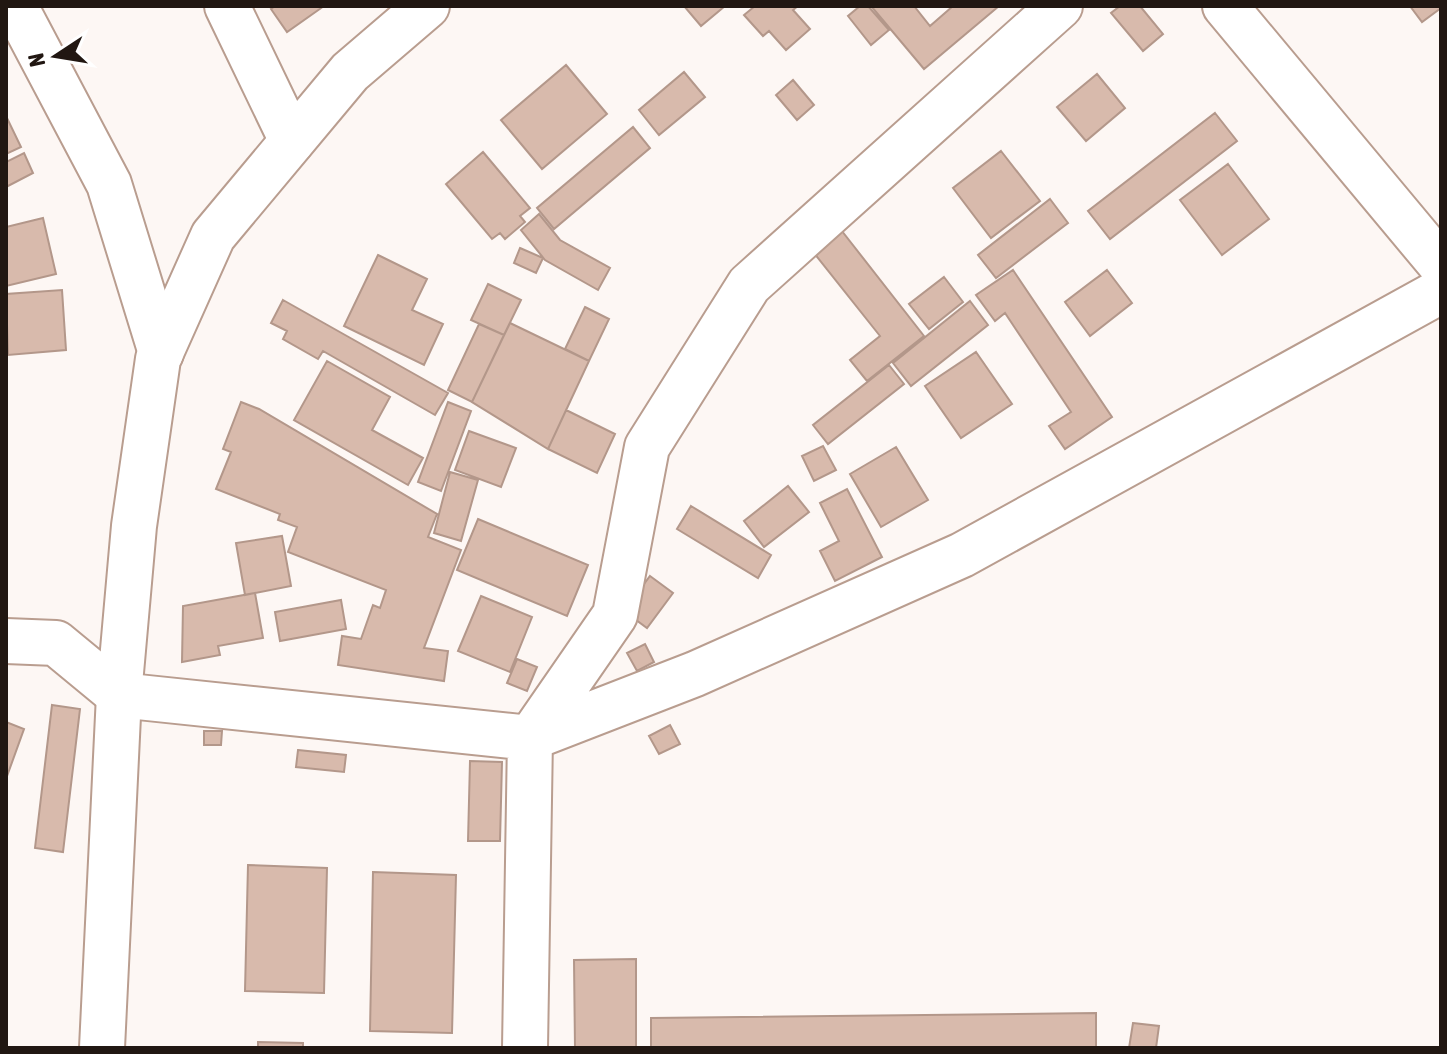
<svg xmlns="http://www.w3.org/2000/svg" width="1447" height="1054" font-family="'Asap Condensed',sans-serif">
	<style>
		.building { fill: #d8baac; stroke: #b3978a; stroke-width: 2 }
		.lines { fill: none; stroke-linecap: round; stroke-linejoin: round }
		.minor-casing { stroke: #b99d8f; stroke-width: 48 }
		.tertiary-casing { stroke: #b99d8f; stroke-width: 48 }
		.minor { stroke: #fff; stroke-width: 44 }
		.tertiary { stroke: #fff; stroke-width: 44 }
	</style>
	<rect width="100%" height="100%" fill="#fdf7f4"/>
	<path class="building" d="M324,6L287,32L271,9L275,6Z
		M684,6H725L701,26Z
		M755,6H798L793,10L810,29L786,50L769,31L763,36L744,15Z
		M860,6H868L889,30L871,45L848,16Z
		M871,6H914L930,26L953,6H999L924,69Z
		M1120,6H1140L1163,34L1143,51L1111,13Z
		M1410,6H1441V8L1422,22Z
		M566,65L607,114L542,169L501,120Z
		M684,72L705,97L659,135L639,110Z
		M1097,74L1125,108L1086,141L1057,107Z
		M793,80L814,105L797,120L776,95Z
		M1215,113L1237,141L1110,239L1088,211Z
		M6,116L21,147L6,154Z
		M633,127L650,148L554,229L537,208Z
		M1001,151L1040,201L991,238L953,188Z
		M483,152L530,208L520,216L525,222L505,239L500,233L492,239L446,184Z
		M24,153L33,173L6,187V162Z
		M1228,164L1269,219L1222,255L1180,200Z
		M1050,199L1068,223L996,278L978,255Z
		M539,214L560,240L610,268L598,290L545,260L521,230Z
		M43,218L56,274L6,286V227Z
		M838,226L924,336L867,381L850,360L880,336L810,248Z
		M520,248L543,258L536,273L514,263Z
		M378,255L427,279L412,310L443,324L424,365L344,326Z
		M1013,270L1112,417L1065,449L1049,426L1071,412L1005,313L995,321L976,295Z
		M1107,270L1132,303L1090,336L1065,302Z
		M944,277L963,302L929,329L909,304Z
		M488,284L521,300L504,335L471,320Z
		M62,290L66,350L8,355L6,294Z
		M283,300L448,393L435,415L323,351L318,359L283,339L287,331L271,323Z
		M970,301L988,325L911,386L893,363Z
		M585,307L609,319L589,361L565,349Z
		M510,323L589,361L548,449L472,402Z
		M479,324L504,335L472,402L448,390Z
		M976,352L1012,404L961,438L925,386Z
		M327,361L390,397L372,430L423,458L408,485L294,420Z
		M889,365L904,384L828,444L813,425Z
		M241,402L259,409L437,514L428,537L461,550L424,648L448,651L444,681L338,665L342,636L361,639L373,605L380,608L386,590L288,552L297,527L278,520L280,514L216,489L231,452L223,449Z
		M448,402L471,411L441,491L418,482Z
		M566,410L615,434L597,473L548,449Z
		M469,431L516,448L501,487L455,470Z
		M823,446L836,470L814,481L802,456Z
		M896,447L928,500L881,527L850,474Z
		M450,472L478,480L461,541L434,533Z
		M788,486L809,512L764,547L744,521Z
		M847,489L882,557L835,581L820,551L839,541L820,503Z
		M691,506L771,555L758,578L677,529Z
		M478,519L588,565L567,616L457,570Z
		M282,536L291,586L245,595L236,543Z
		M650,576L673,593L647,628L624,611Z
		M255,593L263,638L218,646L220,655L182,662L183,606Z
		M481,596L532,617L510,672L458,651Z
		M341,600L346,629L280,641L275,612Z
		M645,644L654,662L637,671L627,653Z
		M517,659L537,667L527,691L507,683Z
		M52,705L80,709L63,852L35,848Z
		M6,722L24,729L6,779Z
		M670,725L680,744L659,754L649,736Z
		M204,731H222L221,745H204Z
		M298,750L346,755L344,772L296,767Z
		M470,761L502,762L500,841H468Z
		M248,865L327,868L324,993L245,991Z
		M373,872L456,875L452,1033L370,1031Z
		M636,959V1048H575L574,960Z
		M1096,1013V1048H651V1018Z
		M1133,1023L1159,1026L1156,1048H1129Z
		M258,1042L303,1043V1048H258Z"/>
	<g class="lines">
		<defs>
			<path id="minor" d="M15,6L109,184L161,353
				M227,6L292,141
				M1225,6L1441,265
				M6,641L56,643L119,695L530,738L695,674L962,555L1441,291
				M525,1048L530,738L615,615L647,447L749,285L1060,6"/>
			<path id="tertiary" d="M102,1048L119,695L134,526L158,359L213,236L350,72L427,6"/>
		</defs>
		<use href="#minor" class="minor-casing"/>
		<use href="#tertiary" class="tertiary-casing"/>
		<use href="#minor" class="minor"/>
		<use href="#tertiary" class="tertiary"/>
	</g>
	<rect width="1447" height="1054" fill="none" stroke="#211712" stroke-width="16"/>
	<g transform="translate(56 56) rotate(258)" stroke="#ffffff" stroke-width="6" paint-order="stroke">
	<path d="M0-6L14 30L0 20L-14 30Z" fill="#211712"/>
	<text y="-12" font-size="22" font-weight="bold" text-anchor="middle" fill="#211712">N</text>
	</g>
</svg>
